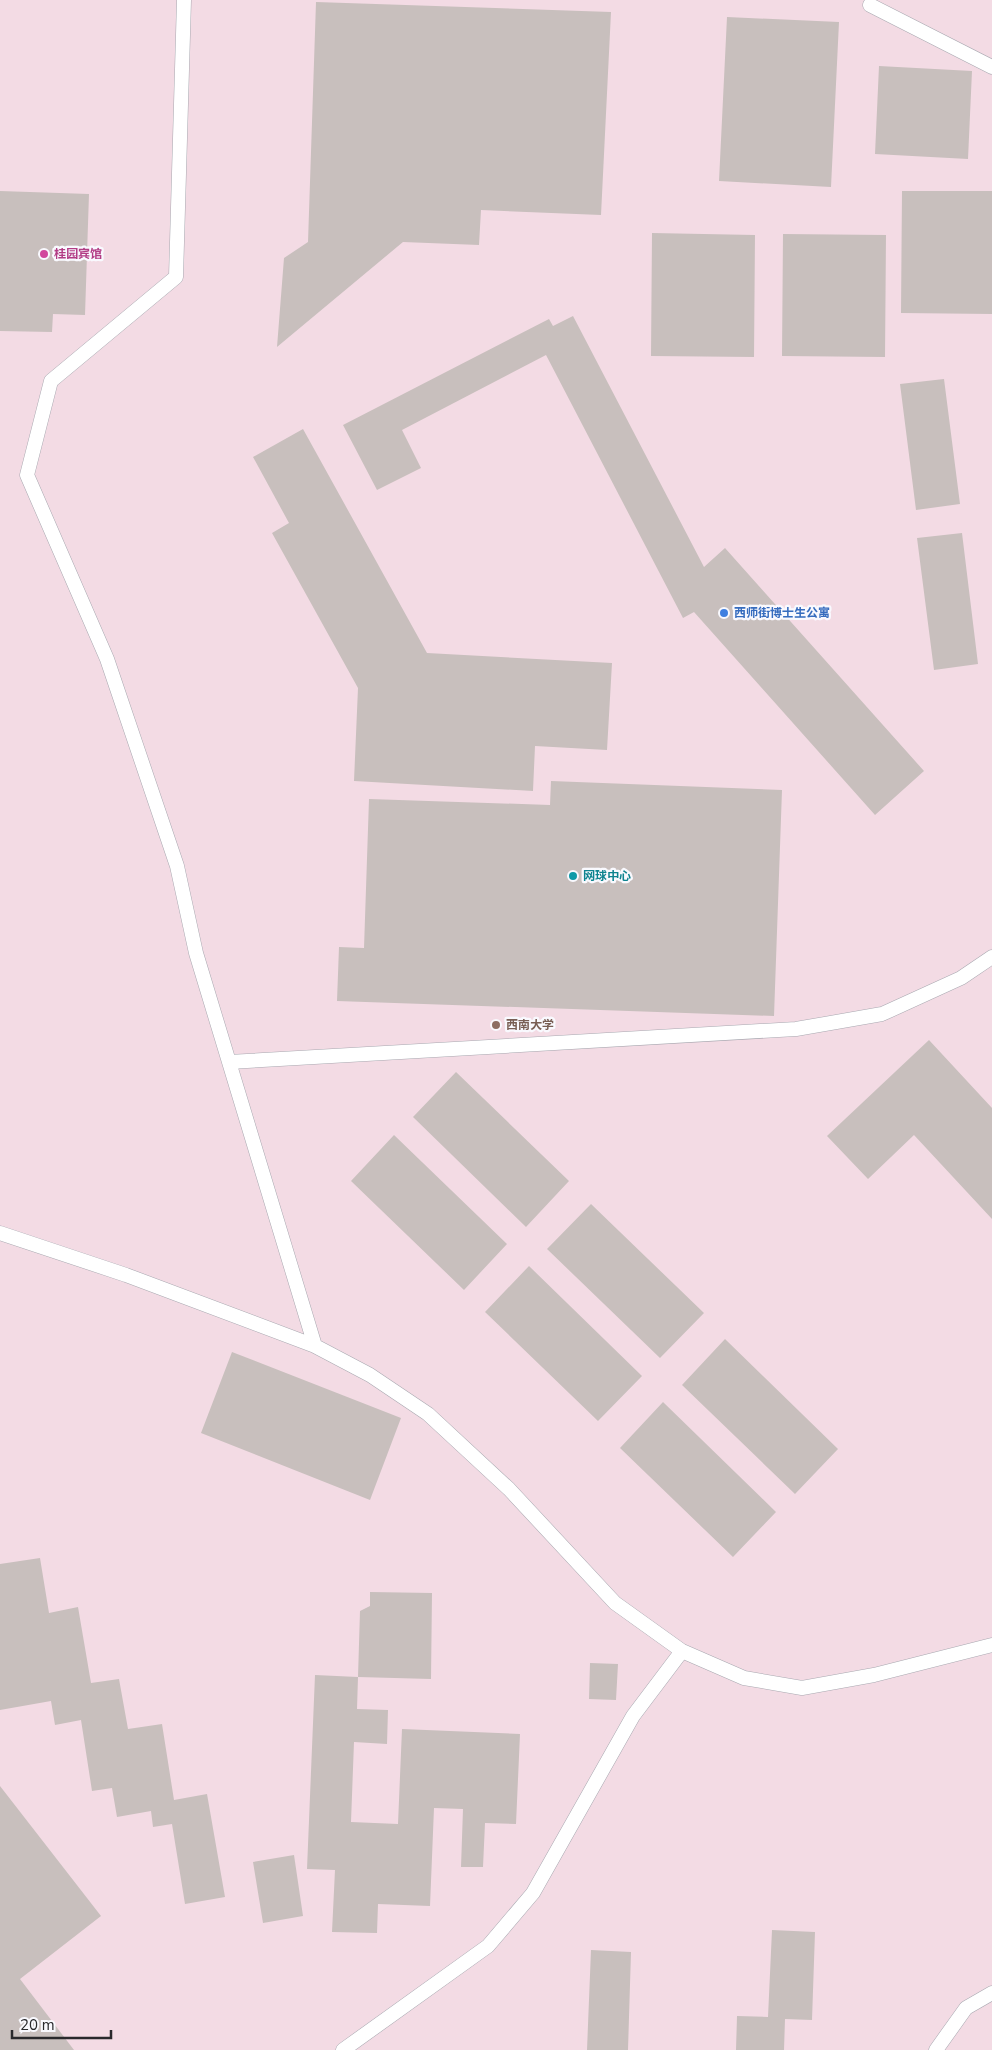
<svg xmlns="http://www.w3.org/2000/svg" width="992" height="2050" font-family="'Nunito Sans','Noto Sans SC',sans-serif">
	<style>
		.education { fill: #f3dbe4 }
		.building { fill: #c8bfbd }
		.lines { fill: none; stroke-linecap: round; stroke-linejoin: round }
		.service-casing { stroke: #a8a8b0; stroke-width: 15 }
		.service { stroke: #fff; stroke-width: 14 }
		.hotel-dot { fill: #d1479c; stroke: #f9f9fe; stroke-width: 2 }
		.shop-dot { fill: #3f7fe0; stroke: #f9f9fe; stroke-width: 2 }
		.culture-dot { fill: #0f9aa8; stroke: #f9f9fe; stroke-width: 2 }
		.education-dot { fill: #8d6e63; stroke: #f9f9fe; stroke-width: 2 }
		.labels { text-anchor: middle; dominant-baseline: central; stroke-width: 4.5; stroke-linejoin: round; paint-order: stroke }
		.hotel-label { font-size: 12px; font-weight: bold; fill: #b23c85; stroke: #f9f9fe; text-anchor: start }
		.shop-label { font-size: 12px; font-weight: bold; fill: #366cbe; stroke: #f9f9fe; text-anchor: start }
		.culture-label { font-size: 12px; font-weight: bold; fill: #0d838f; stroke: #f9f9fe; text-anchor: start }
		.education-label { font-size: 12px; font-weight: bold; fill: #785e54; stroke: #f9f9fe; text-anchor: start }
	</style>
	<rect width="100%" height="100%" fill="#ebebf3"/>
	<path class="education" d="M0,0H992V2050H0Z"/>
	<path class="building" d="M316,2L611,12L601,215L481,210L479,245L403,242L277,347L284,258L308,242Z
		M727,17L839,22L831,187L719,181Z
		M879,66L972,71L968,159L875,154Z
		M0,191L89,194L85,315L53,314L52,332L0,331Z
		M902,191H992V314L901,313Z
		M652,233L755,235L754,357L651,356Z
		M783,234L886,235L885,357L782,356Z
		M573,316L704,567L725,548L924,771L875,815L694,612L683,618L546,355L402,430L421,468L377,490L343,425L549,319L553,326Z
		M944,379L960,504L916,510L900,384Z
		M303,429L427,653L612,663L607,750L535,746L533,791L354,781L358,688L272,533L289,523L253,457Z
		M962,533L978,664L934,670L917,538Z
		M551,781L782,790L774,1016L337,1001L339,947L364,948L369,799L550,805Z
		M929,1040L992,1108V1219L914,1135L868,1179L827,1136Z
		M456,1072L569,1181L526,1227L413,1117Z
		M394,1135L507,1244L464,1290L351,1181Z
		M591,1204L704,1313L660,1358L547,1249Z
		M529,1266L642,1376L598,1421L485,1312Z
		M725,1339L838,1449L795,1494L682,1385Z
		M232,1352L401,1418L370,1500L201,1433Z
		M663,1402L776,1512L733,1557L620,1448Z
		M40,1558L49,1613L78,1607L91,1683L119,1679L128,1729L162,1724L174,1800L207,1794L225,1897L185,1904L172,1824L153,1827L151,1811L117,1817L112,1788L92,1791L81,1720L55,1725L51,1701L0,1710V1564Z
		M370,1592L432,1593L431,1679L358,1677L360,1611L370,1606Z
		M590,1663L618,1664L616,1700L589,1699Z
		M315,1675L358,1677L357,1709L388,1710L387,1744L354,1742L351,1822L398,1824L402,1729L520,1734L516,1824L485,1823L483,1867H461L463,1809L434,1808L430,1906L378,1904L377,1933L332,1932L335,1870L307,1869Z
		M0,1786L101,1916L20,1979L74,2050H0Z
		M294,1855L303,1916L263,1923L253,1862Z
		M772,1930L815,1932L812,2020L785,2019L784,2050H736L737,2016L768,2017Z
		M591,1950L631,1952L628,2050H587Z"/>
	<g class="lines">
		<defs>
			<path id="service" d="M184,0L176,277L51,381L27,475L107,659L177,866L196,953L315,1346
				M870,5L992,67
				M229,1062L796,1029L882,1014L961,978L992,957
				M0,1233L126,1275L315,1346L370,1375L428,1414L509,1489L615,1603L682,1651L744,1678L802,1688L874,1675L992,1645
				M343,2050L488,1946L533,1893L633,1716L682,1651
				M936,2050L966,2008L992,1993"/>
		</defs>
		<use href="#service" class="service-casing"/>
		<use href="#service" class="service"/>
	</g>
	<circle class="hotel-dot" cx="44" cy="254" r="5"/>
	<circle class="shop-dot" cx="724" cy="613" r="5"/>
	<circle class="culture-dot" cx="573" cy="876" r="5"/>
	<circle class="education-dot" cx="496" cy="1025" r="5"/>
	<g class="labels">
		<g class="hotel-label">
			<text x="54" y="254">桂园宾馆</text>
		</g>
		<g class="shop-label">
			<text x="734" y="613">西师街博士生公寓</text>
		</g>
		<g class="culture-label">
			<text x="583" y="876">网球中心</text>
		</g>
		<g class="education-label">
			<text x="506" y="1025">西南大学</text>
		</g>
	</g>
	<path d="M12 2030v8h99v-8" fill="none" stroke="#29292c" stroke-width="2.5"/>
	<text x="20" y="2030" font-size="15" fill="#29292c" stroke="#f9f9fe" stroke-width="4" paint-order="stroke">20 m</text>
</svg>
